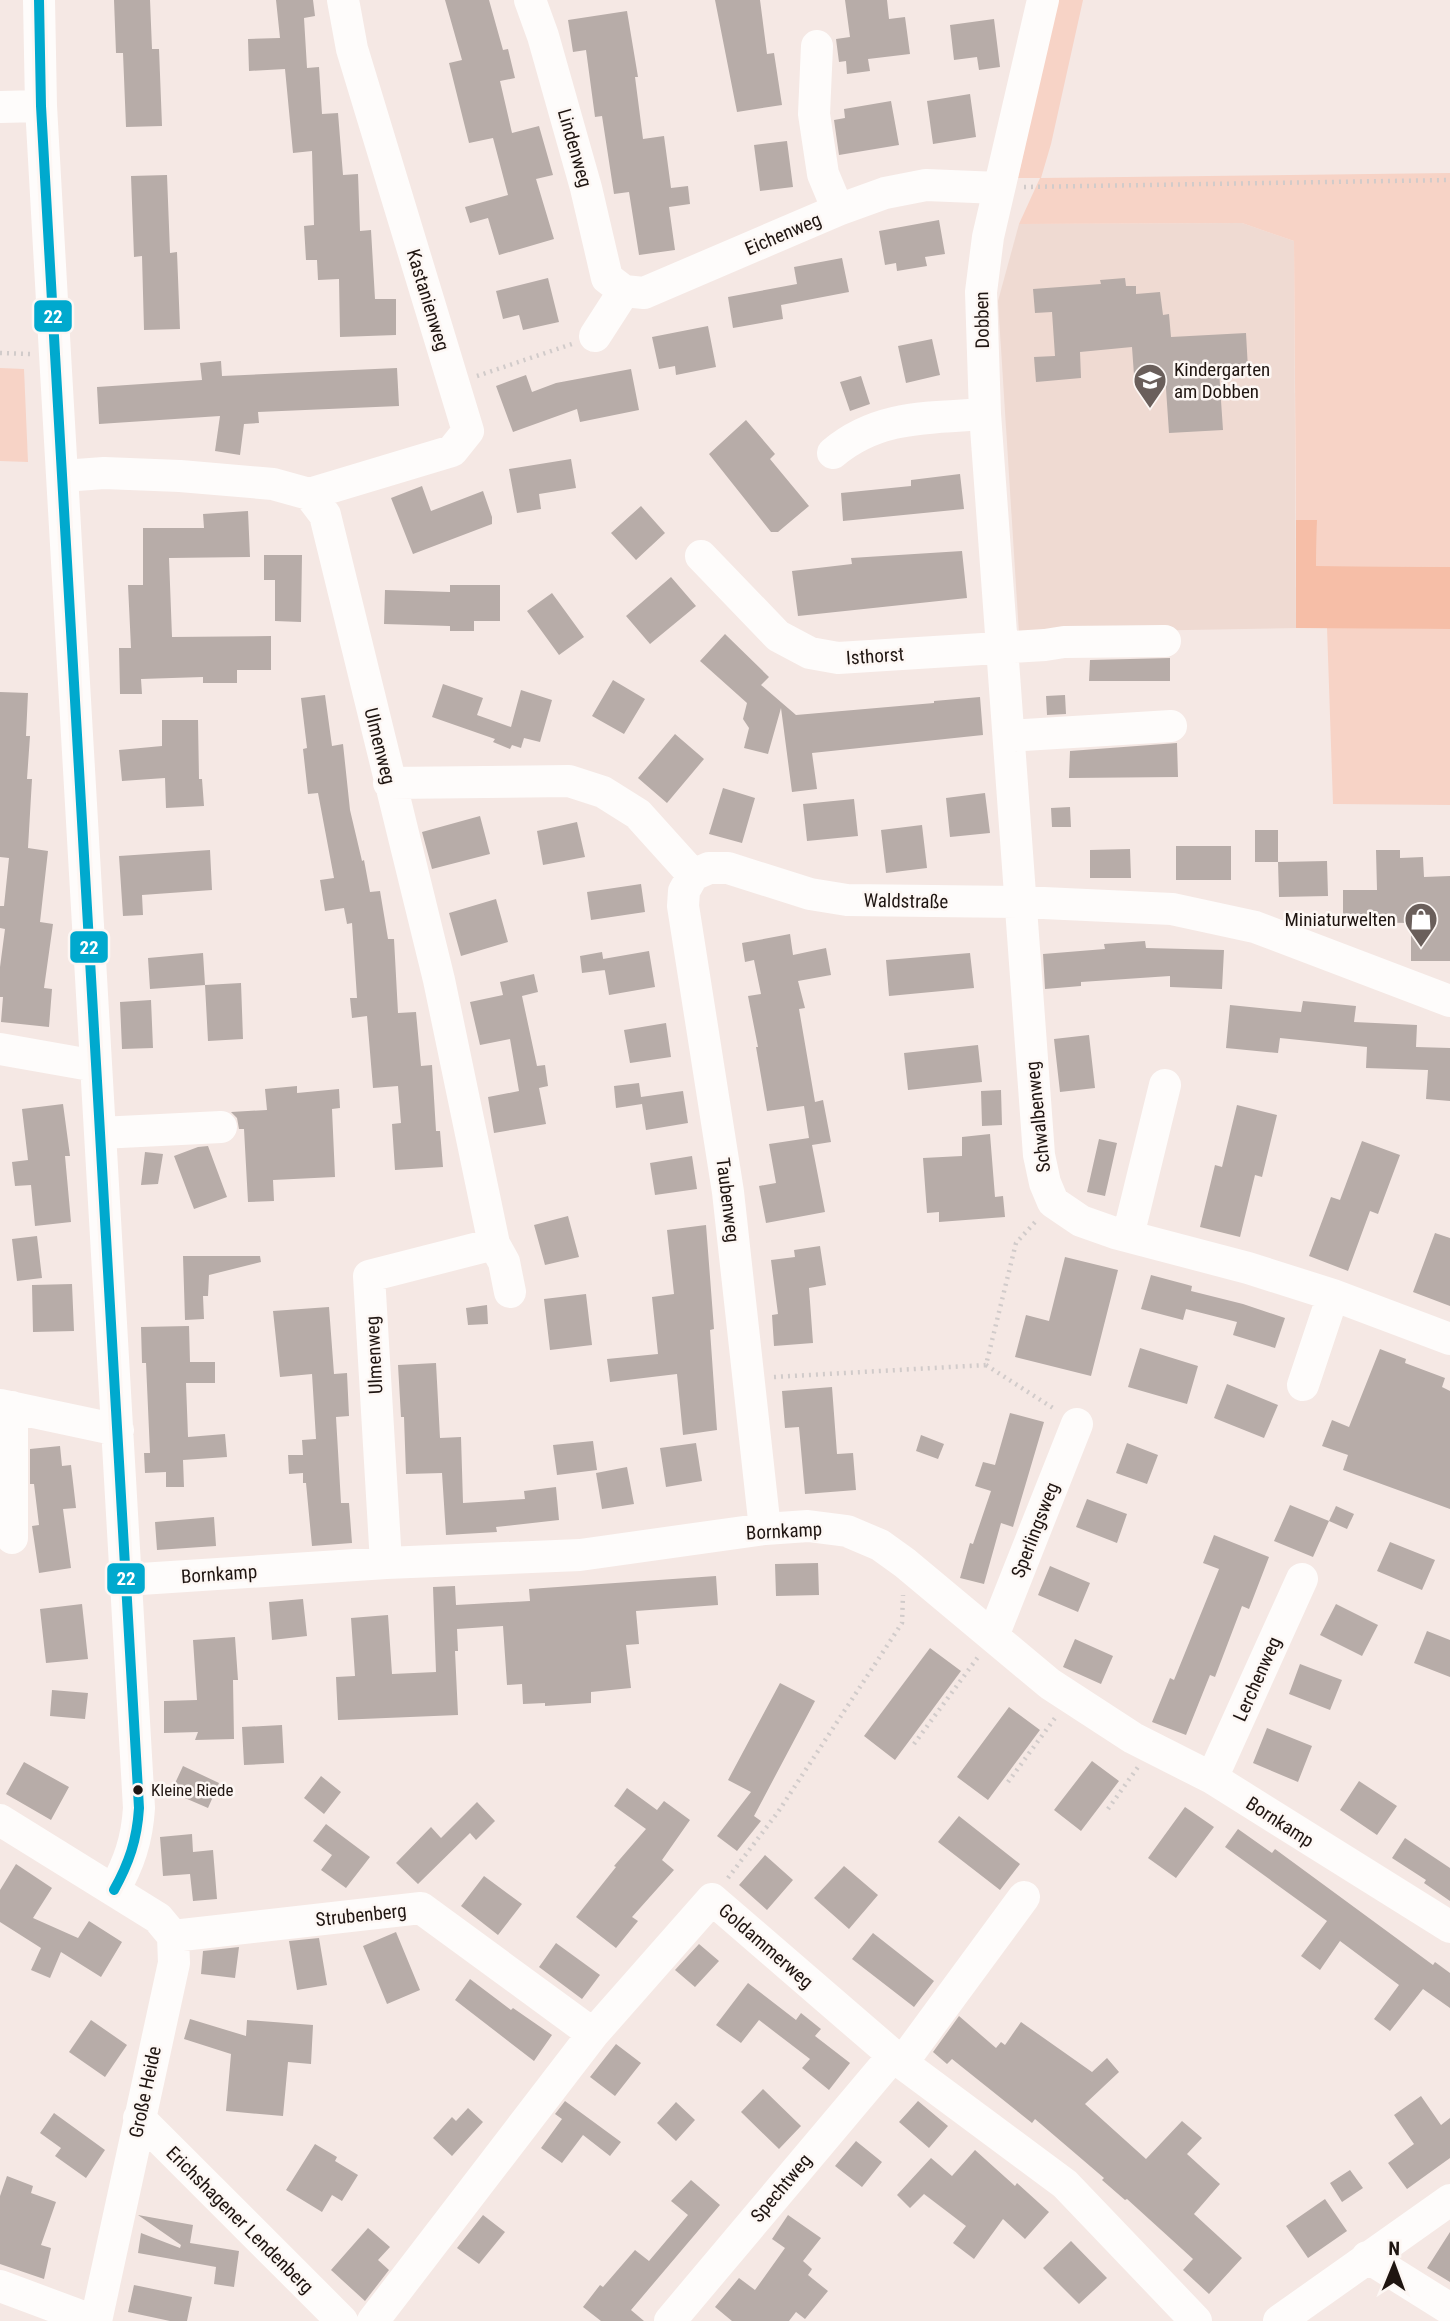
<svg xmlns="http://www.w3.org/2000/svg" width="1450" height="2321" font-family="'Roboto Condensed',sans-serif">
	<style>
		.built { fill: #efdad2 }
		.green { fill: #f7d3c6 }
		.forest { fill: #f6bea7 }
		.building { fill: #b7aca8 }
		.lines { fill: none; stroke-linecap: round; stroke-linejoin: round }
		.path { stroke: #d1cbca; stroke-width: 4.5; stroke-dasharray: 2 5; stroke-linecap: butt }
		.minor { stroke: #fefcfb; stroke-width: 32 }
		.bus-1-casing { stroke: #fdf7f4; stroke-width: 16 }
		.bus-1 { stroke: #00a9ce; stroke-width: 10 }
		.bus-dot { fill: #1f1511; stroke: #fdf7f4; stroke-width: 2.5 }
		.labels { text-anchor: middle; dominant-baseline: central; stroke-width: 5; stroke-linejoin: round; paint-order: stroke }
		.bus-label { font-size: 17px; fill: #1f1511; stroke: #fdf7f4; text-anchor: start }
		.street-label { font-size: 19px; fill: #1f1511; stroke: #fdf7f4 }
		.poi-label { font-size: 19px; fill: #1f1511; stroke: #fdf7f4; text-anchor: start }
		.line-badge { stroke: #fdf7f4; stroke-width: 2.5 }
		.badge-label { font-size: 19px; text-anchor: middle; font-weight: bold; fill: #fff }
	</style>
	<rect width="100%" height="100%" fill="#f5e8e4"/>
	<path class="built" d="M1242,223L1294,241L1296,628L1019,633L998,301L1019,224Z"/>
	<path class="green" d="M1057,0H1083L1051,144L1041,178L1450,173V567L1316,566L1317,520H1296L1294,241L1242,223L1019,224L1040,178H1018Z
		M0,368L24,369L28,462L0,461Z
		M1327,627L1450,629V805L1333,804Z"/>
	<path class="forest" d="M1296,520H1317L1316,566L1450,567V629L1296,628Z"/>
	<path class="building" d="M114,0H150L152,49H159L162,126L126,127L123,53H116Z
		M276,0H313L315,16L304,18L307,68L319,67L322,114L338,113L343,175L358,174L360,231L371,230L375,299H396V335L340,337L339,279L318,280L317,260H306L304,226L314,225L312,151L293,153L285,69L249,71L248,39L280,38Z
		M445,0H489L503,50L508,49L515,78L500,81L512,133L539,126L553,175L536,179L554,239L499,255L488,218L470,223L465,207L508,195L493,138L469,143L449,63L462,60Z
		M715,0H760L767,54L774,53L782,105L737,112Z
		M845,0H887L889,19L905,17L910,54L868,59L870,71L847,74L846,61L839,62L836,39L850,37Z
		M627,11L638,77H635L643,139L664,136L671,188L688,186L690,204L669,207L675,250L639,255L629,192L614,194L602,116L595,117L586,50L573,52L568,20Z
		M994,19L1000,67L979,70L977,57L954,60L950,25Z
		M970,94L976,137L933,144L927,101Z
		M891,101L899,145L839,155L834,120L845,118L844,109Z
		M787,141L793,187L760,191L754,145Z
		M167,175L170,253L177,252L180,329L144,330L142,256L134,257L131,176Z
		M939,220L945,254L925,257L927,266L897,271L896,263L885,265L879,231Z
		M842,258L849,292L781,305L783,319L733,328L728,297L797,284L794,267Z
		M548,278L559,322L523,330L519,315L503,319L496,291Z
		M1125,278L1126,286H1136V294L1160,292L1163,315L1169,314L1171,337L1246,333L1248,369L1219,371L1223,430L1169,433L1165,374L1134,375L1132,347L1080,352L1081,378L1036,382L1034,357L1055,356L1052,312L1035,313L1033,289L1101,284L1100,280Z
		M708,326L716,367L676,375L675,366L659,369L652,337Z
		M932,339L940,375L906,383L898,346Z
		M221,361L222,376L397,368L399,406L258,412L259,423L244,424L240,455L215,451L220,416L99,424L97,387L202,380L200,363Z
		M631,369L639,410L580,422L577,409L513,432L496,386L526,375L532,392L556,383Z
		M861,376L870,404L850,411L840,382Z
		M746,420L775,454L770,459L809,506L778,532H771L709,454Z
		M571,459L576,488L539,494L541,509L517,513L509,469Z
		M960,474L964,509L843,521L841,493L911,486V480Z
		M422,486L431,511L483,491L492,517V524L413,554L391,498Z
		M641,506L665,533L636,560L611,533Z
		M248,511L250,557L169,558L172,637L271,636V670H237V683H203V677L141,679L142,694H120L119,648H131L128,585H143V528H204L203,514Z
		M962,551L967,598L798,616L792,571L852,564L851,558Z
		M264,555H302L301,622L275,621V580H264Z
		M671,577L696,606L650,644L626,616Z
		M450,585H500V621H474V631H450V626L384,624L385,590L450,592Z
		M552,593L584,637L559,655L527,611Z
		M725,634L769,677L761,685L796,715L934,703V701L980,697L983,735L812,753L817,789L792,792L781,708L768,754L744,748L749,728L743,719L747,703L700,661Z
		M1170,658V681H1089L1090,660Z
		M613,680L645,699L624,734L592,716Z
		M443,684L483,698L477,715L511,727L521,690L552,700L540,742L524,738L521,748L512,745L510,749L493,742L495,739L432,717Z
		M0,692L28,693L26,736H30L27,779H32L28,848L48,851L40,922L53,924L44,988L52,989L49,1027L1,1022L3,997H0V967L5,929L0,928V906H4L9,858L0,857Z
		M325,695L332,746L343,744L350,810L362,861L364,860L370,892L380,891L388,939H394L398,1013L416,1012L421,1066L432,1065L436,1131H440L443,1167L395,1170L392,1124L401,1123L398,1086L373,1088L367,1016L352,1018L350,998H357L352,923L347,924L344,908L325,911L320,880L334,878L318,793L308,794L303,749L307,748L301,698Z
		M1065,695L1066,714L1047,715L1046,696Z
		M162,720H198L199,779H202L204,806L166,808L165,778L122,781L119,750L162,746Z
		M675,734L704,759L667,803L638,778Z
		M1177,743L1178,777L1069,778L1070,751Z
		M723,788L755,798L742,843L709,834Z
		M985,793L990,833L950,837L946,798Z
		M854,799L858,836L807,841L803,804Z
		M1070,807L1071,827H1052L1051,808Z
		M480,816L490,854L432,869L422,832Z
		M577,822L585,857L543,865L537,831Z
		M922,825L927,868L886,873L881,830Z
		M1255,830H1278V862L1327,861L1328,896L1279,897L1278,862H1255Z
		M1176,846H1231V880H1176Z
		M1130,849L1131,878H1090V850Z
		M210,850L212,890L142,895L143,915L123,916L119,856Z
		M1376,850H1400V858L1423,857L1424,877L1450,876V961H1411V923L1343,922V890H1377Z
		M641,884L645,912L591,920L587,892Z
		M496,899L508,942L461,956L449,913Z
		M790,934L793,955L826,948L831,975L798,981L805,1008L799,1009L815,1102L823,1100L831,1142L812,1145L825,1212L766,1223L759,1186L776,1183L769,1144L809,1138L804,1106L767,1111L756,1047H758L748,996L761,994L754,960L745,962L742,943Z
		M1145,941L1146,948L1224,950L1222,989L1170,987V976L1081,982V986L1045,989L1043,954L1105,949L1104,944Z
		M649,951L655,987L609,995L603,959Z
		M602,952L605,970L582,973L580,956Z
		M203,953L205,985L150,989L148,958Z
		M970,953L974,988L889,996L886,960Z
		M534,974L538,992L522,996L537,1066L545,1065L548,1086L539,1088L546,1124L494,1133L488,1097L519,1091L510,1039L480,1045L470,1002L503,995L500,982Z
		M241,983L243,1039L208,1041L205,985Z
		M151,1000L153,1048L122,1049L120,1002Z
		M1303,1001L1356,1006L1354,1022L1417,1025L1416,1047L1450,1048V1101L1426,1099L1428,1070L1366,1068L1367,1047L1280,1038L1278,1053L1226,1048L1230,1005L1301,1012Z
		M666,1023L671,1057L630,1063L624,1030Z
		M1089,1035L1095,1088L1060,1092L1054,1039Z
		M978,1045L982,1082L908,1090L904,1053Z
		M639,1083L641,1097L683,1091L688,1123L646,1130L642,1104L616,1108L614,1086Z
		M297,1086V1093L339,1089L340,1108L332,1109L335,1177L273,1180L274,1201L248,1202L244,1129H239L237,1118L231,1112L267,1110L265,1089Z
		M1001,1090L1002,1125L982,1126L981,1091Z
		M63,1104L70,1156H65L71,1222L35,1226L31,1185L15,1186L12,1162L28,1160L22,1109Z
		M1237,1105L1277,1115L1262,1177L1255,1175L1240,1237L1200,1227L1215,1165L1222,1167Z
		M990,1134L995,1197L1003,1196L1005,1217L939,1222V1212L927,1213L923,1158L962,1156V1137Z
		M1099,1139L1117,1143L1105,1196L1087,1192Z
		M1362,1141L1400,1155L1378,1214L1370,1211L1348,1271L1309,1256L1331,1197L1340,1200Z
		M208,1146L227,1197L194,1209L174,1156L198,1147Z
		M145,1152L163,1154L158,1184L141,1185Z
		M692,1156L697,1189L655,1195L650,1163Z
		M568,1216L579,1257L545,1265L534,1225Z
		M706,1225L714,1329L710,1330L717,1430L683,1435L677,1374L610,1382L607,1359L658,1354L652,1297L674,1294L667,1230Z
		M1435,1233L1450,1238V1306L1413,1292Z
		M37,1236L42,1278L17,1281L12,1239Z
		M820,1246L826,1285L809,1288L813,1343L774,1346L772,1315L778,1314L771,1260L795,1257L794,1250Z
		M183,1256H260L261,1262L209,1275L208,1296H203L204,1319L185,1320Z
		M1065,1257L1118,1270L1091,1376L1015,1357L1026,1315L1049,1321Z
		M1151,1275L1192,1286L1191,1291L1243,1304L1285,1318L1275,1348L1233,1335L1237,1322L1186,1309L1183,1320L1141,1309Z
		M72,1284L74,1331L33,1332L32,1285Z
		M586,1294L592,1345L550,1350L544,1299Z
		M487,1305L488,1324L468,1325L466,1308Z
		M329,1307L334,1374L347,1373L349,1416L336,1417L341,1503H349L352,1543L312,1546L306,1483H303V1473L289,1474L288,1455H303L302,1440L316,1439L312,1374L280,1377L273,1311Z
		M189,1326L190,1362H215V1383H186L188,1437L225,1434L227,1457L183,1460L184,1487H166V1472L145,1473L144,1453H150L146,1363H142L141,1327Z
		M1140,1348L1198,1366L1187,1404L1128,1387Z
		M1380,1349L1406,1359L1405,1363L1445,1378L1442,1387L1450,1391V1509L1343,1470L1348,1455L1322,1446L1332,1420L1349,1427Z
		M436,1363L440,1438L461,1437L463,1503L525,1499L524,1491L556,1487L559,1520L496,1527L497,1532L446,1535L442,1473L406,1474L404,1417H401L398,1365Z
		M1227,1384L1278,1405L1264,1438L1214,1418Z
		M832,1387L837,1454L853,1453L856,1490L805,1494L799,1427L785,1428L782,1391Z
		M1010,1413L1044,1422L1013,1527L1001,1523L984,1584L960,1578L970,1543L973,1544L991,1491L975,1486L983,1462L995,1465Z
		M921,1435L944,1444L938,1459L916,1451Z
		M593,1441L597,1470L557,1475L553,1445Z
		M696,1443L702,1481L666,1487L660,1448Z
		M1127,1443L1158,1455L1147,1484L1116,1473Z
		M60,1446L62,1466L71,1465L76,1508L63,1509L71,1568L39,1573L32,1526L39,1525L34,1484H30V1449Z
		M627,1467L634,1504L602,1509L596,1473Z
		M1087,1499L1127,1514L1117,1543L1076,1527Z
		M1290,1505L1329,1521L1313,1557L1274,1541Z
		M1336,1506L1354,1514L1347,1529L1329,1521Z
		M214,1517L216,1546L157,1550L155,1522Z
		M1214,1535L1269,1557L1249,1609L1242,1606L1215,1677L1210,1675L1186,1735L1152,1722L1170,1678L1174,1680L1219,1569L1203,1563Z
		M1390,1542L1435,1560L1422,1590L1377,1571Z
		M818,1563L819,1595L776,1596L775,1564Z
		M1050,1566L1090,1583L1078,1612L1038,1595Z
		M716,1576L718,1605L636,1611L639,1644L626,1645L631,1688L591,1692V1703L545,1706V1703L523,1704L522,1684L507,1685L503,1626L457,1629L458,1651H455L458,1715L338,1720L336,1677L355,1676L351,1618L388,1615L392,1674L436,1672L433,1587L455,1586L456,1605L530,1601L529,1589Z
		M303,1599L307,1636L272,1640L269,1602Z
		M82,1604L88,1659L46,1663L40,1609Z
		M1336,1604L1378,1625L1362,1656L1320,1635Z
		M1427,1631L1450,1640V1677L1414,1663Z
		M235,1637L238,1680H233L234,1739L195,1740L198,1732L164,1733V1701L197,1700L193,1640Z
		M1075,1639L1113,1656L1101,1684L1063,1667Z
		M930,1648L961,1671L895,1760L864,1736Z
		M1300,1664L1342,1680L1330,1710L1289,1694Z
		M780,1683L815,1701L754,1816L761,1821L737,1851L717,1836L751,1792L728,1780Z
		M52,1690L88,1693L85,1719L50,1716Z
		M1009,1707L1040,1730L988,1800L957,1777Z
		M282,1725L284,1763L244,1765L242,1727Z
		M1267,1728L1312,1746L1298,1782L1253,1763Z
		M1092,1761L1119,1781L1081,1831L1054,1810Z
		M24,1762L69,1787L51,1820L6,1794Z
		M183,1766L219,1783L208,1808L171,1792Z
		M321,1776L341,1792L324,1814L304,1798Z
		M1359,1781L1397,1806L1377,1835L1340,1810Z
		M627,1788L657,1810L664,1801L690,1820L662,1860L674,1870L632,1917L638,1921L616,1948L576,1917L616,1867L614,1866L646,1829L614,1806Z
		M477,1802L495,1821L476,1840L470,1833L418,1884L396,1863L431,1827L441,1838Z
		M1185,1807L1214,1827L1176,1878L1148,1858Z
		M959,1816L1020,1864L1000,1890L938,1842Z
		M326,1824L370,1857L346,1888L321,1870L332,1855L313,1841Z
		M1238,1829L1272,1853L1275,1849L1433,1965L1435,1962L1450,1973V2008L1423,1989L1390,2031L1374,2019L1399,1985L1340,1941L1320,1970L1301,1956L1327,1921L1225,1847Z
		M192,1834L193,1852L213,1850L217,1899L193,1901L190,1874L163,1876L160,1837Z
		M1405,1838L1450,1868V1901L1424,1883L1426,1880L1392,1858Z
		M765,1855L793,1880L767,1910L739,1885Z
		M16,1864L52,1888L33,1918L78,1938L89,1921L122,1942L101,1977L61,1952L50,1978L31,1970L41,1948L0,1922V1890Z
		M844,1866L878,1895L849,1929L814,1898Z
		M484,1876L522,1904L498,1935L461,1906Z
		M396,1932L420,1990L387,2004L363,1946Z
		M873,1933L934,1981L914,2007L852,1959Z
		M319,1938L327,1985L297,1990L289,1941Z
		M556,1943L600,1975L582,1999L539,1967Z
		M699,1944L719,1961L695,1987L675,1970Z
		M239,1947L235,1978L201,1974L203,1951Z
		M470,1979L511,2010L513,2008L552,2035L534,2061L455,2000Z
		M748,1983L796,2020L801,2013L821,2029L815,2036L850,2063L829,2090L802,2068L810,2059L759,2020L741,2043L716,2025Z
		M959,2016L996,2048L1001,2042L1005,2045L1021,2022L1092,2072L1107,2058L1119,2072L1085,2104L1146,2159L1182,2121L1202,2138L1187,2154L1220,2184L1194,2214L1242,2258L1209,2294L1183,2270L1193,2259L1127,2199L1125,2200L1102,2180L1104,2178L1035,2119L1032,2123L952,2059L947,2064L933,2052Z
		M190,2019L246,2036L247,2020L313,2025L311,2064L288,2062L283,2116L226,2111L231,2054L184,2039Z
		M91,2020L127,2045L105,2077L69,2052Z
		M616,2044L641,2063L615,2096L590,2077Z
		M763,2089L801,2126L779,2149L741,2112Z
		M1421,2096L1441,2125L1450,2118V2158L1407,2189L1388,2163L1414,2144L1394,2115Z
		M565,2101L621,2142L610,2156L583,2135L562,2163L541,2148L562,2119L555,2114Z
		M918,2101L948,2126L929,2148L899,2122Z
		M676,2102L695,2120L676,2141L657,2123Z
		M468,2108L483,2122L452,2156L433,2138L452,2117L456,2121Z
		M54,2113L105,2150L86,2178L55,2156L61,2148L40,2133Z
		M856,2141L882,2162L862,2187L835,2166Z
		M315,2144L337,2157L335,2161L358,2175L342,2201L332,2195L322,2212L286,2190Z
		M975,2150L1015,2186L1017,2183L1049,2212L1025,2239L1003,2219L974,2259L953,2243L966,2226L924,2194L910,2208L897,2195L931,2158L952,2176Z
		M1350,2170L1363,2188L1342,2202L1330,2183Z
		M7,2176L33,2186L31,2193L56,2202L41,2245L51,2248L44,2279L0,2264V2196Z
		M691,2180L720,2205L631,2310L644,2321H601L583,2307L600,2285L603,2287L635,2250L649,2261L688,2215L671,2201Z
		M1325,2199L1347,2231L1308,2258L1286,2226Z
		M138,2215L193,2225L190,2243L239,2251L234,2287L214,2284L216,2267L138,2253L141,2233L180,2248L181,2245Z
		M483,2215L505,2232L479,2264L457,2248Z
		M788,2215L821,2238L803,2261L812,2269L808,2275L828,2291L805,2319L796,2312L789,2321H732L715,2307L739,2278L755,2290L785,2248L772,2239Z
		M368,2228L390,2247L378,2260L389,2270L365,2301L331,2270Z
		M1450,2232V2282L1427,2268Z
		M1071,2241L1107,2278L1079,2304L1043,2268Z
		M134,2285L192,2297L187,2321H170L128,2312Z"/>
	<g class="lines">
		<path class="path" d="M1024,187L1450,180
			M0,353L31,354
			M477,376L572,344
			M986,1365L1056,1410
			M774,1377L986,1365L1016,1243L1037,1220
			M914,1744L978,1657
			M1008,1782L1055,1718
			M1108,1809L1138,1767
			M728,1878L778,1812L902,1623L903,1595"/>
		<path class="minor" d="M39,0L41,106L55,354L139,1808C137,1840 129,1863 114,1890
			M530,0L543,36L586,188L607,278L624,291
			M1043,0L988,237L981,292L985,414L1039,1155L1045,1183L1053,1202L1081,1221L1115,1233L1248,1268L1333,1295L1450,1339
			M817,46L814,114L823,174L838,210
			M0,107L41,106
			M595,336L624,291L644,293L838,210L885,193L926,185L999,188
			M833,453C878,415 929,418 985,414
			M63,476L104,473L180,476L273,484L309,494L325,515L439,980L494,1244L369,1276L386,1563
			M309,494L452,451L468,431L352,49L343,0
			M701,556L778,636L810,653L838,658L1045,645L1064,642L1165,641
			M1009,736L1171,726
			M389,783L569,781L603,792L638,814L693,875
			M693,875L709,868H728L810,894L847,900L1022,902L1172,909L1255,927L1450,1001
			M693,875L684,891L683,906L728,1192L765,1529
			M0,1049L96,1066
			M100,1133L221,1127
			M1128,1236L1165,1085
			M494,1244L504,1262L510,1292
			M1303,1385L1333,1295
			M0,1405L118,1430
			M12,1538V1407
			M125,1580L386,1563L580,1555L765,1529L808,1526L847,1531L880,1545L905,1563L1050,1684L1133,1738L1212,1778L1450,1927
			M993,1636L1077,1424
			M1212,1778L1302,1579
			M0,1820L158,1918L173,1936L174,1963L96,2321
			M173,1936L421,1908L593,2034
			M902,2063L1024,1897
			M139,2118L342,2321
			M1367,2257L1450,2309
			M0,2286L94,2321
			M373,2321L593,2034L712,1899L902,2063L1065,2184L1196,2321
			M670,2321L893,2056
			M1279,2321L1450,2200"/>
		<defs>
			<path id="bus-1" d="M39,0L41,106L55,354L139,1808C137,1840 129,1863 114,1890"/>
		</defs>
		<use href="#bus-1" class="bus-1-casing"/>
		<use href="#bus-1" class="bus-1"/>
	</g>
	<defs>
		<symbol id="school-pin" viewBox="-11 -11 22 30"><path d="M0 17L-7.5 6A9.5 9.5 0 1 1 7.5 6Z" fill="#6a5f5b" stroke="#fdf7f4"/><path d="M0-5L7-2L0 1L-7-2ZM-4 1L0 2.5L4 1V4Q0 6-4 4Z" fill="#fff"/></symbol>
		<symbol id="shop-pin" viewBox="-11 -11 22 30"><path d="M0 17L-7.5 6A9.5 9.5 0 1 1 7.5 6Z" fill="#6a5f5b" stroke="#fdf7f4"/><path d="M-5-2.5h2.3a2.7 3.5 0 0 1 5.4 0H5L5.5 6h-11ZM-1.5-2.5h3a1.5 2.3 0 0 0-3 0Z" fill="#fff"/></symbol>
	</defs>
	<g fill-rule="evenodd">
		<use href="#school-pin" x="1131" y="361" width="38" height="52"/>
		<use href="#shop-pin" x="1402" y="900" width="38" height="52"/>
	</g>
	<circle class="bus-dot" cx="138" cy="1790" r="6"/>
	<g class="labels">
		<g class="bus-label">
			<text x="151" y="1790">Kleine Riede</text>
		</g>
		<g class="street-label">
			<text transform="translate(575 148) rotate(74)">Lindenweg</text>
			<text transform="translate(783 234) rotate(-23)">Eichenweg</text>
			<text transform="translate(428 300) rotate(73)">Kastanienweg</text>
			<text transform="translate(982 320) rotate(-91)">Dobben</text>
			<text transform="translate(875 656) rotate(-4)">Isthorst</text>
			<text transform="translate(380 746) rotate(76)">Ulmenweg</text>
			<text transform="translate(906 901) rotate(1)">Waldstraße</text>
			<text transform="translate(1038 1117) rotate(-96)">Schwalbenweg</text>
			<text transform="translate(728 1200) rotate(83)">Taubenweg</text>
			<text transform="translate(374 1355) rotate(-93)">Ulmenweg</text>
			<text transform="translate(1035 1530) rotate(-69)">Sperlingsweg</text>
			<text transform="translate(784 1531) rotate(-3)">Bornkamp</text>
			<text transform="translate(219 1574) rotate(-4)">Bornkamp</text>
			<text transform="translate(1257 1679) rotate(-66)">Lerchenweg</text>
			<text transform="translate(1280 1822) rotate(33)">Bornkamp</text>
			<text transform="translate(361 1915) rotate(-6)">Strubenberg</text>
			<text transform="translate(766 1946) rotate(41)">Goldammerweg</text>
			<text transform="translate(145 2092) rotate(-78)">Große Heide</text>
			<text transform="translate(781 2188) rotate(-50)">Spechtweg</text>
			<text transform="translate(240 2220) rotate(45)">Erichshagener Lendenberg</text>
		</g>
		<g class="poi-label">
			<text x="1174" y="369">Kindergarten<tspan x="1174" dy="22">am Dobben</tspan></text>
			<text x="1396" y="919" text-anchor="end">Miniaturwelten</text>
		</g>
	</g>
	<g class="line-badge">
		<rect x="33" y="299" width="40" height="34" rx="7" fill="#00a9ce"/>
		<rect x="69" y="930" width="40" height="34" rx="7" fill="#00a9ce"/>
		<rect x="106" y="1562" width="40" height="33" rx="7" fill="#00a9ce"/>
	</g>
	<g class="badge-label">
		<text x="53" y="323">22</text>
		<text x="89" y="954">22</text>
		<text x="126" y="1585">22</text>
	</g>
	<g transform="translate(1394 2265) rotate(1)" stroke="#fdf7f4" stroke-width="5" paint-order="stroke">
	<path d="M0-5L12 26L0 18L-12 26Z" fill="#1f1511"/>
	<text y="-10" font-size="19" font-weight="bold" text-anchor="middle" fill="#1f1511">N</text>
	</g>
</svg>
